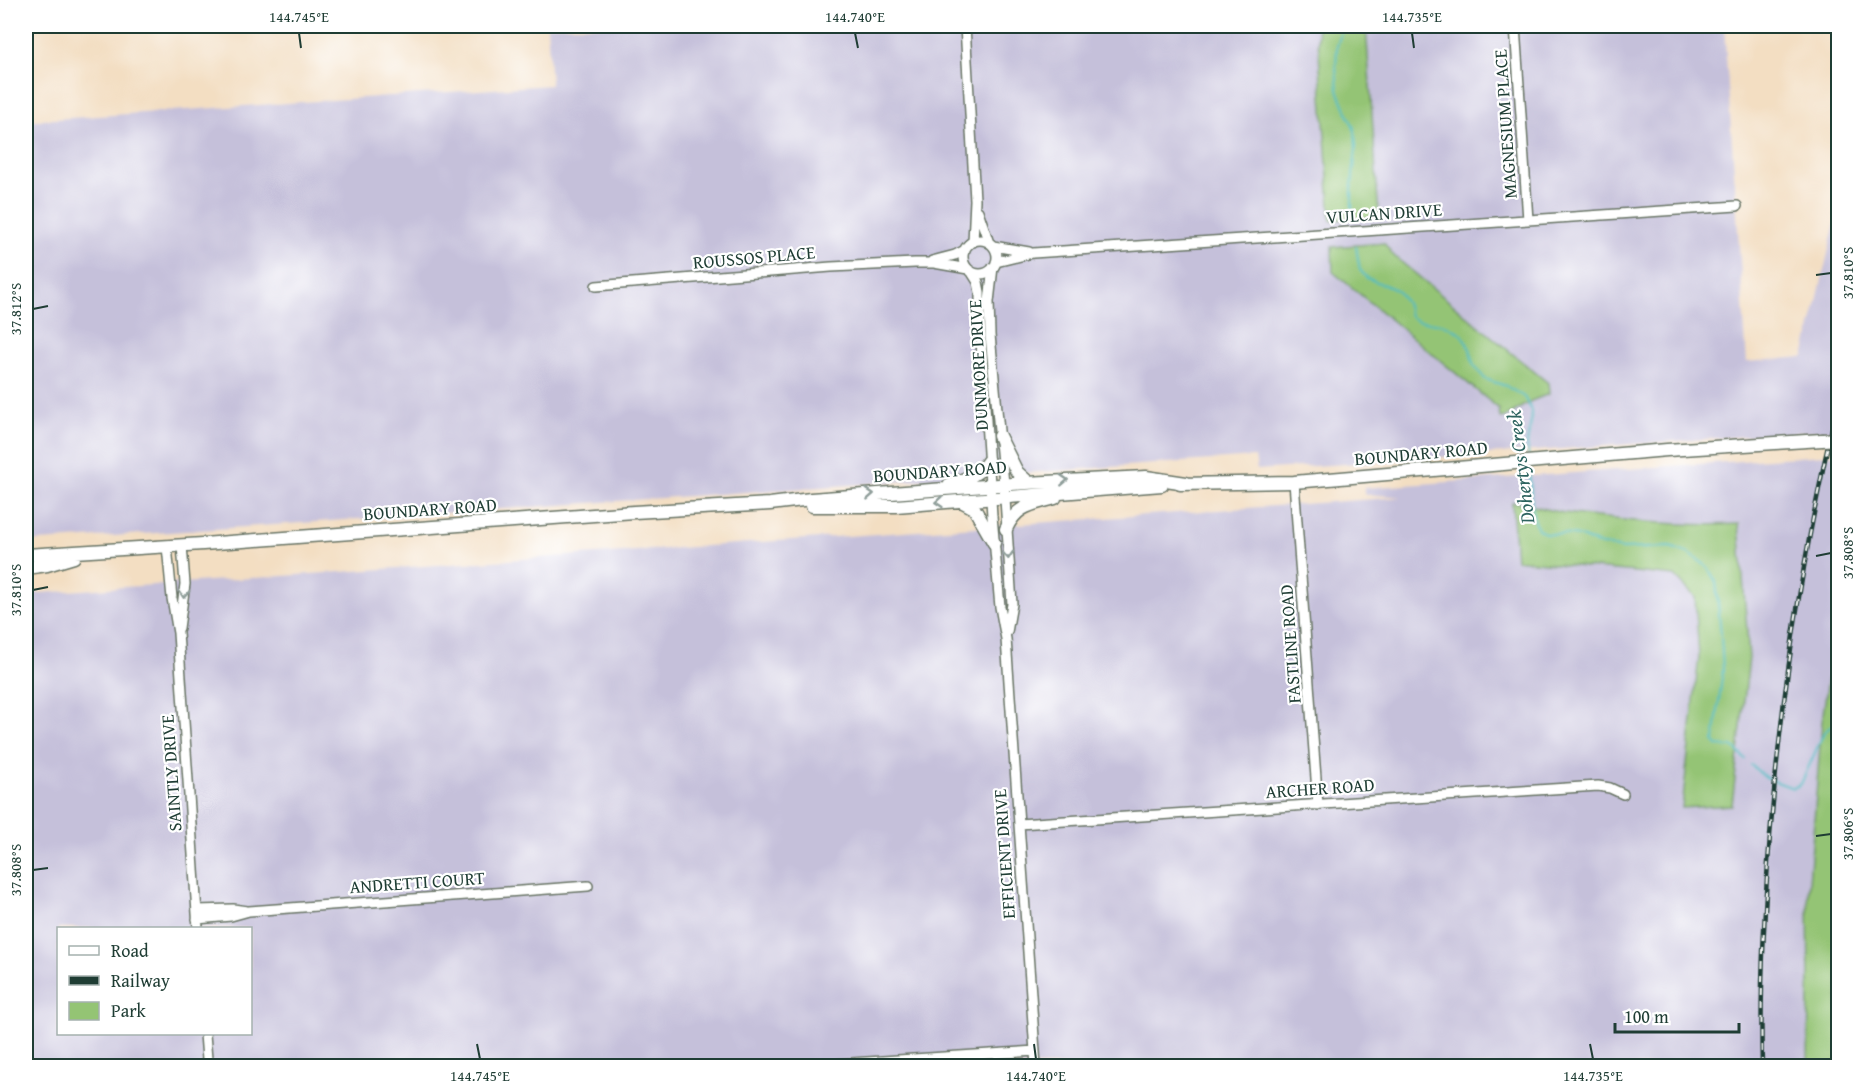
<svg xmlns="http://www.w3.org/2000/svg" width="1864" height="1092" font-family="'Gentium Book Plus',serif">
	<style>
		.industrial { fill: #c5c0da; fill-rule: evenodd }
		.green { fill: #94c474; stroke: #5a8054; stroke-width: 1.5 }
		.lines { fill: none; stroke-linecap: round; stroke-linejoin: round }
		.stream { stroke: #4dbcc3; stroke-width: 2 }
		.street-casing { stroke: #697566; stroke-width: 12 }
		.secondary-casing { stroke: #697566; stroke-width: 15 }
		.street { stroke: #fff; stroke-width: 9 }
		.secondary { stroke: #fff; stroke-width: 12 }
		.rail-casing { stroke: #1f3d34; stroke-width: 4.5 }
		.rail { stroke: #fff; stroke-width: 2; stroke-dasharray: 7; stroke-linecap: butt }
		.secondary-bridge-casing { stroke: #697566; stroke-width: 15; stroke-linecap: butt }
		.secondary-bridge { stroke: #fff; stroke-width: 12 }
		.oneway { stroke: #8f9e9a }
		.ticks { fill: none; stroke: #1f3d34; stroke-width: 2 }
		.labels { text-anchor: middle; dominant-baseline: central; stroke-width: 4.5; stroke-linejoin: round; paint-order: stroke }
		.street-label { font-size: 18px; fill: #1f3d34; stroke: #fff }
		.water-label { font-size: 20px; font-style: italic; fill: #2d635f; stroke: #fff }
		.neatline { fill: none; stroke: #1f3d34; stroke-width: 2 }
		.ticks-label { font-size: 15px; text-anchor: middle; fill: #1f3d34 }
	</style>
	<rect width="100%" height="100%" fill="#fff"/>
	<filter id="ink" filterUnits="userSpaceOnUse"><feTurbulence type="fractalNoise" baseFrequency=".0167" numOctaves="2"/><feDisplacementMap in="SourceGraphic" scale="12" xChannelSelector="R" yChannelSelector="G"/><feConvolveMatrix kernelMatrix="1 2 1 2 8 2 1 2 1" color-interpolation-filters="sRGB"/></filter>
	<filter id="wash" filterUnits="userSpaceOnUse"><feTurbulence type="fractalNoise" baseFrequency=".008" numOctaves="4" result="noise"/><feDisplacementMap in="SourceGraphic" scale="24" xChannelSelector="R" yChannelSelector="G"/><feGaussianBlur stdDeviation="1.35" result="paint"/><feColorMatrix in="noise" values="0 0 0 0 0 0 0 0 0 0 0 0 0 0 0 0 0 1.4 0 .05"/><feComposite in="paint" operator="in"/></filter>
	<g filter="url(#wash)">
		<rect width="100%" height="100%" fill="#f3dec2"/>
		<path class="industrial" d="M547,26H1724L1747,362L1804,357L1838,210V430L1257,470L1255,457L26,542V121L551,85Z
			M1838,454V611L1822,721L1808,895L1809,990L1808,1066H26V594L1402,497L1364,494V488ZM58,928H250V1034H58Z"/>
		<path class="green" d="M1317,26H1366L1379,217L1331,220Z
			M1384,243L1394,256L1548,383L1549,394L1531,401L1506,417L1500,418L1499,409L1333,272L1332,247Z
			M1512,502C1530,503 1548,511 1566,513C1623,521 1682,527 1739,524L1749,658L1732,805L1682,808L1699,656L1695,597L1675,576L1516,560Z
			M1838,611V1066H1808L1809,990L1808,895L1822,721Z"/>
		<g class="lines">
			<path class="stream" d="M1343,26L1337,46L1336,68L1338,90L1355,131L1356,148L1352,185V216
				M1356,247L1360,270L1367,278L1397,290L1406,303L1410,316L1418,321L1443,324L1461,333L1470,349L1473,364L1485,379L1506,386L1524,397L1531,410V422L1527,443L1529,459
				M1529,467L1533,516L1538,529L1546,534H1564L1579,536L1597,544L1623,549L1670,547L1688,553L1707,566L1716,582L1721,635L1723,669L1714,742L1717,746L1733,747L1745,759
				M1751,765L1766,778L1793,788L1801,784L1824,732L1838,721"/>
		</g>
	</g>
	<g filter="url(#ink)">
		<g class="lines">
			<defs>
				<path id="street" d="M965,26L975,200L973,242
					M1515,26L1528,220
					M978,211L989,243
					M963 257a17 17 0 1 1 34 0a17 17 0 1 1-34 0Z
					M993,246L1029,252
					M932,261L955,255L965,250
					M996,262L1033,253L1737,206
					M993,267L989,302L990,335L1004,484L1012,604L1007,632
					M971,271L978,282L980,292V325L992,516L1000,607L1006,639L1036,1066
					M596,286L831,267L915,263H934L968,269
					M1294,482L1318,805
					M167,546L172,598L178,633L198,928
					M179,628L185,584L182,545
					M1019,824L1598,786L1610,788L1623,794
					M197,910L233,909L247,911
					M197,919L231,916L249,911L588,886
					M205,1034L207,1059L205,1066
					M805,1066L1035,1051"/>
				<path id="secondary" d="M999,436L1017,472L1028,482
					M950,484C965,480 980,474 988,461
					M1180,484L1294,482L1667,450L1822,440
					M961,501L974,508L994,543
					M812,506H896L1162,485
					M1006,529C1017,505 1031,505 1055,498
					M26,555L203,544L634,512L770,504L811,499L1026,483L1146,477L1186,483
					M26,568L47,565L74,557"/>
			</defs>
			<use href="#street" class="street-casing"/>
			<use href="#secondary" class="secondary-casing"/>
			<use href="#street" class="street"/>
			<use href="#secondary" class="secondary"/>
			<defs>
				<path id="rail" d="M1762,1066C1760,990 1764,912 1770,836C1782,690 1804,544 1838,402"/>
			</defs>
			<use href="#rail" class="rail-casing"/>
			<use href="#rail" class="rail"/>
			<defs>
				<path id="secondary-bridge" d="M1822,440L1838,439"/>
			</defs>
			<use href="#secondary-bridge" class="secondary-bridge-casing"/>
			<use href="#secondary-bridge" class="secondary-bridge"/>
		</g>
		<defs><path id="oneway-chevron" d="M-2-3.5L2.5 0L-2 3.5" fill="none" stroke-width="1.6" stroke-linecap="round" stroke-linejoin="round" transform="scale(1.5)"/></defs>
		<g class="oneway">
			<use href="#oneway-chevron" transform="translate(1064 480) rotate(-3)"/>
			<use href="#oneway-chevron" transform="translate(870 494) rotate(-4)"/>
			<use href="#oneway-chevron" transform="translate(939 502) rotate(175)"/>
			<use href="#oneway-chevron" transform="translate(1008 555) rotate(86)"/>
			<use href="#oneway-chevron" transform="translate(184 594) rotate(94)"/>
		</g>
	</g>
	<path class="ticks" d="M299,33L301,48M855,33L858,48M1412,33L1414,48M1816,275L1831,273M33,309L48,306M1816,556L1831,553M33,590L48,587M1816,836L1831,834M33,870L48,868M477,1044L480,1059M1034,1044L1036,1059M1590,1044L1593,1059"/>
	<g class="labels">
		<g class="street-label">
			<text transform="translate(1505 124) rotate(-94)">MAGNESIUM PLACE</text>
			<text transform="translate(1384 213) rotate(-4)">VULCAN DRIVE</text>
			<text transform="translate(754 257) rotate(-5)">ROUSSOS PLACE</text>
			<text transform="translate(978 365) rotate(-93)">DUNMORE DRIVE</text>
			<text transform="translate(1421 453) rotate(-5)">BOUNDARY ROAD</text>
			<text transform="translate(940 471) rotate(-4)">BOUNDARY ROAD</text>
			<text transform="translate(430 509) rotate(-4)">BOUNDARY ROAD</text>
			<text transform="translate(1290 644) rotate(-94)">FASTLINE ROAD</text>
			<text transform="translate(171 773) rotate(-94)">SAINTLY DRIVE</text>
			<text transform="translate(1320 788) rotate(-4)">ARCHER ROAD</text>
			<text transform="translate(1004 854) rotate(-94)">EFFICIENT DRIVE</text>
			<text transform="translate(417 882) rotate(-4)">ANDRETTI COURT</text>
		</g>
		<g class="water-label">
			<text transform="translate(1520 467) rotate(-97)">Dohertys Creek</text>
		</g>
	</g>
	<rect width="1864" height="1092" fill="none" stroke="#fff" stroke-width="66"/>
	<rect x="57" y="927" width="195" height="108" fill="#ffffff" stroke="#a5b1ae" stroke-width="1.5"/>
	<rect x="69" y="946" width="30" height="9" fill="#ffffff" stroke="#a5b1ae" stroke-width="1.5"/>
	<text x="111" y="957" font-size="18" fill="#1f3d34">Road</text>
	<rect x="69" y="976" width="30" height="9" fill="#1f3d34" stroke="#a5b1ae" stroke-width="1.5"/>
	<text x="111" y="987" font-size="18" fill="#1f3d34">Railway</text>
	<rect x="69" y="1002" width="30" height="18" fill="#94c474" stroke="#a5b1ae" stroke-width="1.5"/>
	<text x="111" y="1017" font-size="18" fill="#1f3d34">Park</text>
	<path d="M1615 1023v9h124v-9" fill="none" stroke="#1f3d34" stroke-width="3"/>
	<text x="1624" y="1023" font-size="18" fill="#1f3d34" stroke="#ffffff" stroke-width="4.5" paint-order="stroke">100 m</text>
	<rect x="33" y="33" width="1798" height="1026" class="neatline"/>
	<g class="ticks-label">
		<text x="299" y="22">144.745°E</text>
		<text x="855" y="22">144.740°E</text>
		<text x="1412" y="22">144.735°E</text>
		<text transform="translate(1848 273) rotate(-90)" y="5">37.810°S</text>
		<text transform="translate(16 309) rotate(-90)" y="5">37.812°S</text>
		<text transform="translate(1848 553) rotate(-90)" y="5">37.808°S</text>
		<text transform="translate(16 590) rotate(-90)" y="5">37.810°S</text>
		<text transform="translate(1848 834) rotate(-90)" y="5">37.806°S</text>
		<text transform="translate(16 870) rotate(-90)" y="5">37.808°S</text>
		<text x="480" y="1081">144.745°E</text>
		<text x="1036" y="1081">144.740°E</text>
		<text x="1593" y="1081">144.735°E</text>
	</g>
</svg>
